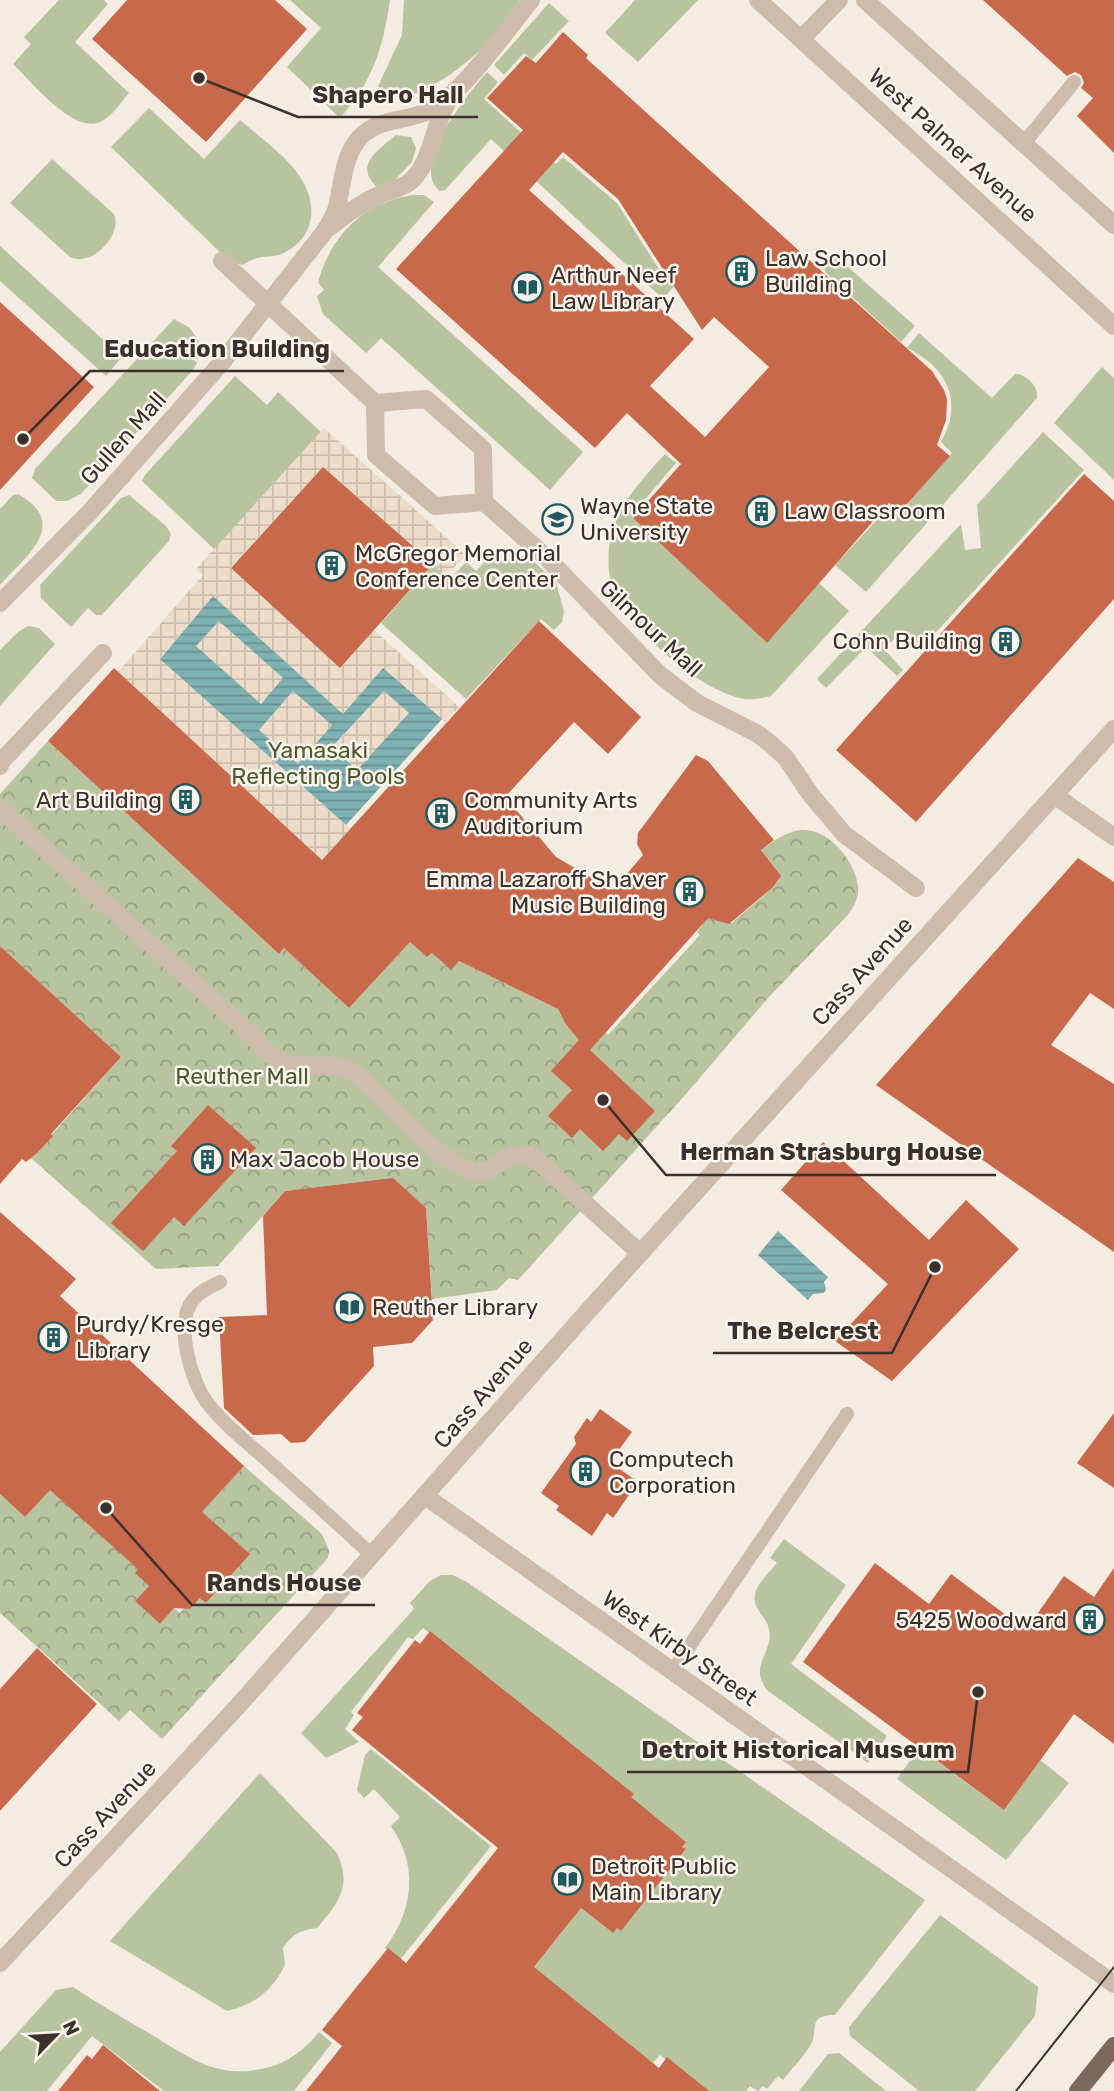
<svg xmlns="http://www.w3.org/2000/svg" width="1114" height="2091" font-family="Rubik,sans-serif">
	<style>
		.grass { fill: #b8c4a0 }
		.park { fill: url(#park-crowns) }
		.plaza { fill: url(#plaza-grid) }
		.water { fill: url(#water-rules); fill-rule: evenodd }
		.building { fill: #c8694b; fill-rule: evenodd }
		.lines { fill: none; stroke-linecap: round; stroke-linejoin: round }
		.service { stroke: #cdbbac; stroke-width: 14 }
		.pedestrian { stroke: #cdbbac; stroke-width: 18 }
		.minor { stroke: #cdbbac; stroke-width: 18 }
		.tertiary { stroke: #cdbbac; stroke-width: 18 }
		.primary { stroke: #7d675c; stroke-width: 18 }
		.tram { stroke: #3b302b; stroke-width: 2 }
		.labels { text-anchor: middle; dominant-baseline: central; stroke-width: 5; stroke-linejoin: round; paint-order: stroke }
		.street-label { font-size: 23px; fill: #3b302b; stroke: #fbf5ee }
		.poi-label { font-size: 23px; fill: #3b302b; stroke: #fbf5ee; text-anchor: start }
		.park-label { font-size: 23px; fill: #4a5a2e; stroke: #fbf5ee }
		.leader { fill: none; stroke: #3b302b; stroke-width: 2.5 }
		.callout-dot { fill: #3b302b; stroke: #fbf5ee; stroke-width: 2.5 }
		.callout-label { font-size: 24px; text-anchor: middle; font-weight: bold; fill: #3b302b; stroke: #fbf5ee; stroke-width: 5; stroke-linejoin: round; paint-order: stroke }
	</style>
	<defs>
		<pattern id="park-crowns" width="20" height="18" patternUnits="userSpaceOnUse" patternTransform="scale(1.75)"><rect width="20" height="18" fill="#b8c4a0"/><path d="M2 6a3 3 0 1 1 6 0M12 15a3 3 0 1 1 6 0" fill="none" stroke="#97a083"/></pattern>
		<pattern id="plaza-grid" width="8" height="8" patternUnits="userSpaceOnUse" patternTransform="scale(1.75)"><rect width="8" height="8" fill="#ecdcc8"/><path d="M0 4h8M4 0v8" fill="none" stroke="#cbbdac"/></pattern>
		<pattern id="water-rules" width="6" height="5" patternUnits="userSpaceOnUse" patternTransform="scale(1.75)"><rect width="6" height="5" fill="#7fb0b2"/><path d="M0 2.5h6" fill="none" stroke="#699091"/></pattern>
	</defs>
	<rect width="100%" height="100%" fill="#f4ebe1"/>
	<path class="grass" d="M59,0H104L108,4L75,42L129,93C121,102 113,115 102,121C75,137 31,81 13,64L31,44L24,37Z
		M290,0H390C383,48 373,81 340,118L287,67L321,28Z
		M404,0H519C514,9 509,19 502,28C485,50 402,124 378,86L402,35Z
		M635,0H698L638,62L605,33Z
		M549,3L569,21L532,60L524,53L504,75L494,65Z
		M487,72L498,82L484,99L556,164L563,157L617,203L662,274L674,286L663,299L491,139L445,190L440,191C408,166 469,93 487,72Z
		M149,108L204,159L240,120C271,147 323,179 309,226C304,240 292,250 279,255C272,257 264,256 257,258C241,263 248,269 228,260L111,147Z
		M396,135L411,137L416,148L412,162L389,186L378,188C353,166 377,151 396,135Z
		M52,159L114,214C123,234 92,268 70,257L10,203Z
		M414,195H424L434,202L378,267L583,452L550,490L381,338L366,353L323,314L317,296L324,290L318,282C331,235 365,201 414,195Z
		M0,246L122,357L106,376L0,281Z
		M832,253L915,326L901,342L826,273L823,264Z
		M174,319L190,328L200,343L187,352L197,363L193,370L81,494L67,501H56L32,478L35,469Z
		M919,333L992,398L1015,374H1019C1030,379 1038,386 1037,398L866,592L835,565L889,507L898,515L952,453L941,442C964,401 947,367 907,348Z
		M1102,367L1114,378V480L1054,423Z
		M235,376L267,405L278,392L321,432L215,550L142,481L145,475Z
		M1043,432L1084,470L919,651L900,634L884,649L903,670L897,676L866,647L826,688L817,679L961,524L965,550L981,548L977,505Z
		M665,454L676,463L631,516L766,642L819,583L849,611L771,696C763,698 753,700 745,699C699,692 614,619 609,571C604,519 634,488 665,454Z
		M18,494C71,524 26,556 0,585V509L13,495Z
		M129,495L166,526L171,534L169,541L102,615H96L88,608L71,627L41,598L40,585L121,498Z
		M510,551L530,558L556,582L564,612L562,622L554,630L541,619L466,699L381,623L433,564L450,579L466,562L476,571L492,554Z
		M28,626L39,628L55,644L0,706V650L18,632Z
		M784,1539L846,1585L791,1664L887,1736L868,1763L768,1691C747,1665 774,1654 769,1629C766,1615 752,1610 755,1594C757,1583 770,1572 777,1563L770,1558Z
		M441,1575H453L467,1582L925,1900L835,2015C806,2015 819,2031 811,2044C804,2057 792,2068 783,2080L778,2076L767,2089L763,2086L758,2091L750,2086L746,2091H705L660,2055L651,2065L532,1970L581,1908L613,1933L617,1928L621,1930L686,1850L627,1795L628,1792L423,1628L413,1639L408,1637L351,1712L354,1715L345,1729L359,1742L326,1758L301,1733L414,1609L410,1603L430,1581Z
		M919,1748L1004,1810L1040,1760L1069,1783L1006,1860L897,1779Z
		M371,1749L491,1846L400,1960L385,1948C413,1911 419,1866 391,1826L400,1817L374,1789L364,1798L357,1790L365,1755Z
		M260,1773L337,1853C352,1886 339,1903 317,1928C300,1930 293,1934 283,1948L285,1965C273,1990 254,2005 227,2011L110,1941Z
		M940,1915L1038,1987L1035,2016L975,2091H919L850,2036L849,2027Z
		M73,1987C97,2003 122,2017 147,2032C189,2057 216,2080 266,2068C287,2063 306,2049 319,2032L332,2043L294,2091H164L92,2036L47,2091H0V2052L56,1990Z
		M839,2053L886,2091H799L828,2054Z"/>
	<path class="park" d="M48,741L279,954L284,948L349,1008L410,942L427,957L432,953L450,969L459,961L558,1009L565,1023L575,1034L593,1022L608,1035L700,935L697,932L711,912L723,922L732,923L773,887L779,879L778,872L761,850C772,842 786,832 800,830C828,827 856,862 858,887C859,900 853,908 846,917L768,998L686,1094L518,1280L509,1278L497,1290L432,1299L426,1208L393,1179L285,1191L218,1266L156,1269L31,1158L121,1057L0,946V794Z
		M244,1466L322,1534L329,1550L328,1558L162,1739L130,1710L119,1721L0,1613V1494L25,1517L52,1487L136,1566L149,1586L135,1601L160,1624L174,1608L180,1613L183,1609H190L200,1598L206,1603L249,1554L189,1506L204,1510Z"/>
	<path class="plaza" d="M324,428L466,555L446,576L323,467L231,567L340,667L374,630L459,707L445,722L383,668L343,714L213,596L160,658L350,829L322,860L118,672L203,575L196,569Z
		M219,620L284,678L261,704L196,646Z
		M293,691L333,725L298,764L259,730Z
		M384,691L409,713L357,771L332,748Z"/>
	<path class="water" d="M213,596L343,714L383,668L442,719L346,825L160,659ZM219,621L283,678L261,704L196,646ZM293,691L332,725L298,764L259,730ZM384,691L409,713L357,770L332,747Z
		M778,1231L828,1277L824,1282L826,1289L824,1293L813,1294L808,1300L758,1255Z"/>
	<path class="building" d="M127,0H275L307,29L206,142L92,39Z
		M983,0H1114V153L1077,116L1093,98L1081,88L1084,83L1081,75L1075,72L1067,76Z
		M563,32L588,55L586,58L932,371L944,390L947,399L946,420L937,445L950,456L899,513L889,503L767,643L633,518L681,464L627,413L595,448L396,269L523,130L487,98L526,56L536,63ZM563,152L618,199L702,330L714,317L769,367L705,437L650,386L694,339L529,190Z
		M0,302L94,387L0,490Z
		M323,467L433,564L340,668L231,568Z
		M1084,474L1114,501V599L916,822L836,750Z
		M539,621L641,717L608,754L574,722L505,797L556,857L613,890L643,855L637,844L638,833L696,755L708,761L774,840L761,850L781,876L773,887L729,924L708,918L590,1050L655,1111L627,1141L619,1134L603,1151L580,1129L572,1138L548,1116L572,1090L551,1071L579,1040L565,1023L558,1009L459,961L451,970L432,953L427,957L410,942L349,1008L284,948L279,954L48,741L114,668L322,860Z
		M1078,858L1114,882V1009L1090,993L1051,1045L1114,1084V1252L876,1085Z
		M0,946L121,1057L51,1134L53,1136L37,1153L26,1162L22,1159L0,1184Z
		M208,1105L256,1148L184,1226L174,1217L143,1251L111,1223L177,1151L171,1146Z
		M823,1142L929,1240L966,1200L1019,1249L892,1381L835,1341L888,1284L781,1190Z
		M393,1178L426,1208L433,1320L412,1343L373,1347L374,1366L305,1442L291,1443L281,1434L253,1435L224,1408L219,1317L267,1315L263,1216L285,1191Z
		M0,1212L76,1279L60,1296L244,1466L202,1512L250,1554L206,1603L200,1598L190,1609L174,1608L160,1624L135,1601L149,1586L135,1573L138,1569L50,1490L25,1517L0,1494Z
		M600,1409L632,1432L610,1462L638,1482L613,1518L607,1513L592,1536L556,1510L559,1506L541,1493L576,1444L574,1437L587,1418L591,1422Z
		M1114,1413V1488L1077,1463Z
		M875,1563L929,1604L951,1574L1026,1630L1064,1576L1094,1597L1114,1568V1744L1074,1714L1004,1810L803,1662Z
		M430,1631L634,1794L631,1797L686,1842L682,1847L686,1849L621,1931L617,1928L613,1933L581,1908L534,1967L659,2068L667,2057L709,2091H306L342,2046L322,2030L388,1948L406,1963L498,1848L352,1730L363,1717L357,1713L415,1640L420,1644Z
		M37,1648L97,1704L0,1811V1689Z
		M103,2045L160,2091H58L87,2055L92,2059Z"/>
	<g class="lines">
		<path class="service" d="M1024,143L1074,82
			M220,1282C210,1287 200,1291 193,1300C174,1323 191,1380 206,1401C223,1424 247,1442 268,1461C303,1492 337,1523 372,1555
			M672,1672L847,1414"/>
		<path class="pedestrian" d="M330,227C346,213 362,203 381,194C391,190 403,188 411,181C432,162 433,126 448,101
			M222,261L375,403L376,455L435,506L484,502L546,557L660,675L697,703L758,734L772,745L786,758L811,795L844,834L916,888
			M375,403L426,399L483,449L484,502
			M0,603L89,513L223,361L325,231C329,224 335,216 337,207C342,187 343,163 354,145C373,115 405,124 430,110C463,93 506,31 531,0
			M0,766V763L103,653
			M0,809L253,1036C262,1047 273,1061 288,1064C318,1071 327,1056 359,1076C382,1098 446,1169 476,1172C489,1174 498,1162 510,1157C516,1154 524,1155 531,1155L640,1253"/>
		<path class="minor" d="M1054,795L1114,837
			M425,1496L1114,1984"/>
		<path class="tertiary" d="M758,0L1114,326
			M865,0L1114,225
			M801,39L839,0
			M0,1963L237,1707L589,1310L1114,729"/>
		<path class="primary" d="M1078,2091L1114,2046"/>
		<path class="tram" d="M1016,2091L1114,1967"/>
	</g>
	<defs>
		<symbol id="building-ring" viewBox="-11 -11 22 22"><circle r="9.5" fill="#fbf5ee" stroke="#1f5a5e" stroke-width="1.5"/><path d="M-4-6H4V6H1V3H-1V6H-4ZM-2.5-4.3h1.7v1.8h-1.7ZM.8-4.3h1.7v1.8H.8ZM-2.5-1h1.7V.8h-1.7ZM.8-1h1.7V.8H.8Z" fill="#1f5a5e"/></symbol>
		<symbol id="library-ring" viewBox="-11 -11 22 22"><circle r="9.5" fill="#fbf5ee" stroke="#1f5a5e" stroke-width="1.5"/><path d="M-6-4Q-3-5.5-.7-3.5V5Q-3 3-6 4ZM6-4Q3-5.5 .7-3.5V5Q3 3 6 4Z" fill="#1f5a5e"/></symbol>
		<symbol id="university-ring" viewBox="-11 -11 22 22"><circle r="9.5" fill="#fbf5ee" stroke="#1f5a5e" stroke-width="1.5"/><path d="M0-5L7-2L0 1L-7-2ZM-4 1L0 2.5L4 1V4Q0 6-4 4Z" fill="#1f5a5e"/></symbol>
	</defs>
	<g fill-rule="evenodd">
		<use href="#building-ring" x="724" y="254" width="35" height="35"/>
		<use href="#library-ring" x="510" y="270" width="35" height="35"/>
		<use href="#building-ring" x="744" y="494" width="35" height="35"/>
		<use href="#university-ring" x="540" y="502" width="35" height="35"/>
		<use href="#building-ring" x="314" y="548" width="35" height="35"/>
		<use href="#building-ring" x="988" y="624" width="35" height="35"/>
		<use href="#building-ring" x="168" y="782" width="35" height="35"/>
		<use href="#building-ring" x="424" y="796" width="35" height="35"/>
		<use href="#building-ring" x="672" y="874" width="35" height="35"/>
		<use href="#building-ring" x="190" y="1142" width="35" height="35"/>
		<use href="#library-ring" x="332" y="1290" width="35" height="35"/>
		<use href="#building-ring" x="36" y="1320" width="35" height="35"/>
		<use href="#building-ring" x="568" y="1454" width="35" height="35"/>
		<use href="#building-ring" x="1072" y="1602" width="35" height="35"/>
		<use href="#library-ring" x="550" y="1862" width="35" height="35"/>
	</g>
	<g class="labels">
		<g class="street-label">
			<text transform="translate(953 145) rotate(42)">West Palmer Avenue</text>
			<text transform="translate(123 438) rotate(-48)">Gullen Mall</text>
			<text transform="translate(651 628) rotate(43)">Gilmour Mall</text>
			<text transform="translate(862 971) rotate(-48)">Cass Avenue</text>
			<text transform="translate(483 1393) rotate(-49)">Cass Avenue</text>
			<text transform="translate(680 1648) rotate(35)">West Kirby Street</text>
			<text transform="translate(105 1814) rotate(-47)">Cass Avenue</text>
		</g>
		<g class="poi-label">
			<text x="765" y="258">Law School<tspan x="765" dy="26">Building</tspan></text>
			<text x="551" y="275">Arthur Neef<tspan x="551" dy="26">Law Library</tspan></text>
			<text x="580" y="506">Wayne State<tspan x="580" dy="26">University</tspan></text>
			<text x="784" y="511">Law Classroom</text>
			<text x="355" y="553">McGregor Memorial<tspan x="355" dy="26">Conference Center</tspan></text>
			<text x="982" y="641" text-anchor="end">Cohn Building</text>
			<text x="162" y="800" text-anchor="end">Art Building</text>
			<text x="464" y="800">Community Arts<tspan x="464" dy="26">Auditorium</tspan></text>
			<text x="666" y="879" text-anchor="end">Emma Lazaroff Shaver<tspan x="666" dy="26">Music Building</tspan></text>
			<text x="230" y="1159">Max Jacob House</text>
			<text x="372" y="1307">Reuther Library</text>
			<text x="76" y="1324">Purdy/Kresge<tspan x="76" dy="26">Library</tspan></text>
			<text x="609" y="1459">Computech<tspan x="609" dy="26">Corporation</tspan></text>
			<text x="1067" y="1620" text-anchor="end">5425 Woodward</text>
			<text x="591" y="1866">Detroit Public<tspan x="591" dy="26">Main Library</tspan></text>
		</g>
		<g class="park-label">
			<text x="318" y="750">Yamasaki<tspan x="318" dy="26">Reflecting Pools</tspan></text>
			<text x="242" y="1076">Reuther Mall</text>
		</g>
	</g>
	<path class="leader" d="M199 78L298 117H478M23 439L90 371H344M603 1100L666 1175H996M935 1267L892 1353H713M106 1508L192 1605H375M978 1692L968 1772H627"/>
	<g class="callout-dot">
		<circle cx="199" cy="78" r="7"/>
		<circle cx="23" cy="439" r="7"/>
		<circle cx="603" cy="1100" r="7"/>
		<circle cx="935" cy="1267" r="7"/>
		<circle cx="106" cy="1508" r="7"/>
		<circle cx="978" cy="1692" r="7"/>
	</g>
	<g class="callout-label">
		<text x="388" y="103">Shapero Hall</text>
		<text x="217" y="357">Education Building</text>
		<text x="831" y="1160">Herman Strasburg House</text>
		<text x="803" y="1339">The Belcrest</text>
		<text x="284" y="1591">Rands House</text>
		<text x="798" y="1758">Detroit Historical Museum</text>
	</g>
	<g transform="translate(56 2035) rotate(65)" stroke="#fbf5ee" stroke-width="5" paint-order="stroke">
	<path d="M0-5L12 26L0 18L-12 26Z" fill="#3b302b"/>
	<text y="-10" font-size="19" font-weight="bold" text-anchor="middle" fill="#3b302b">N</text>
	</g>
</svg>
